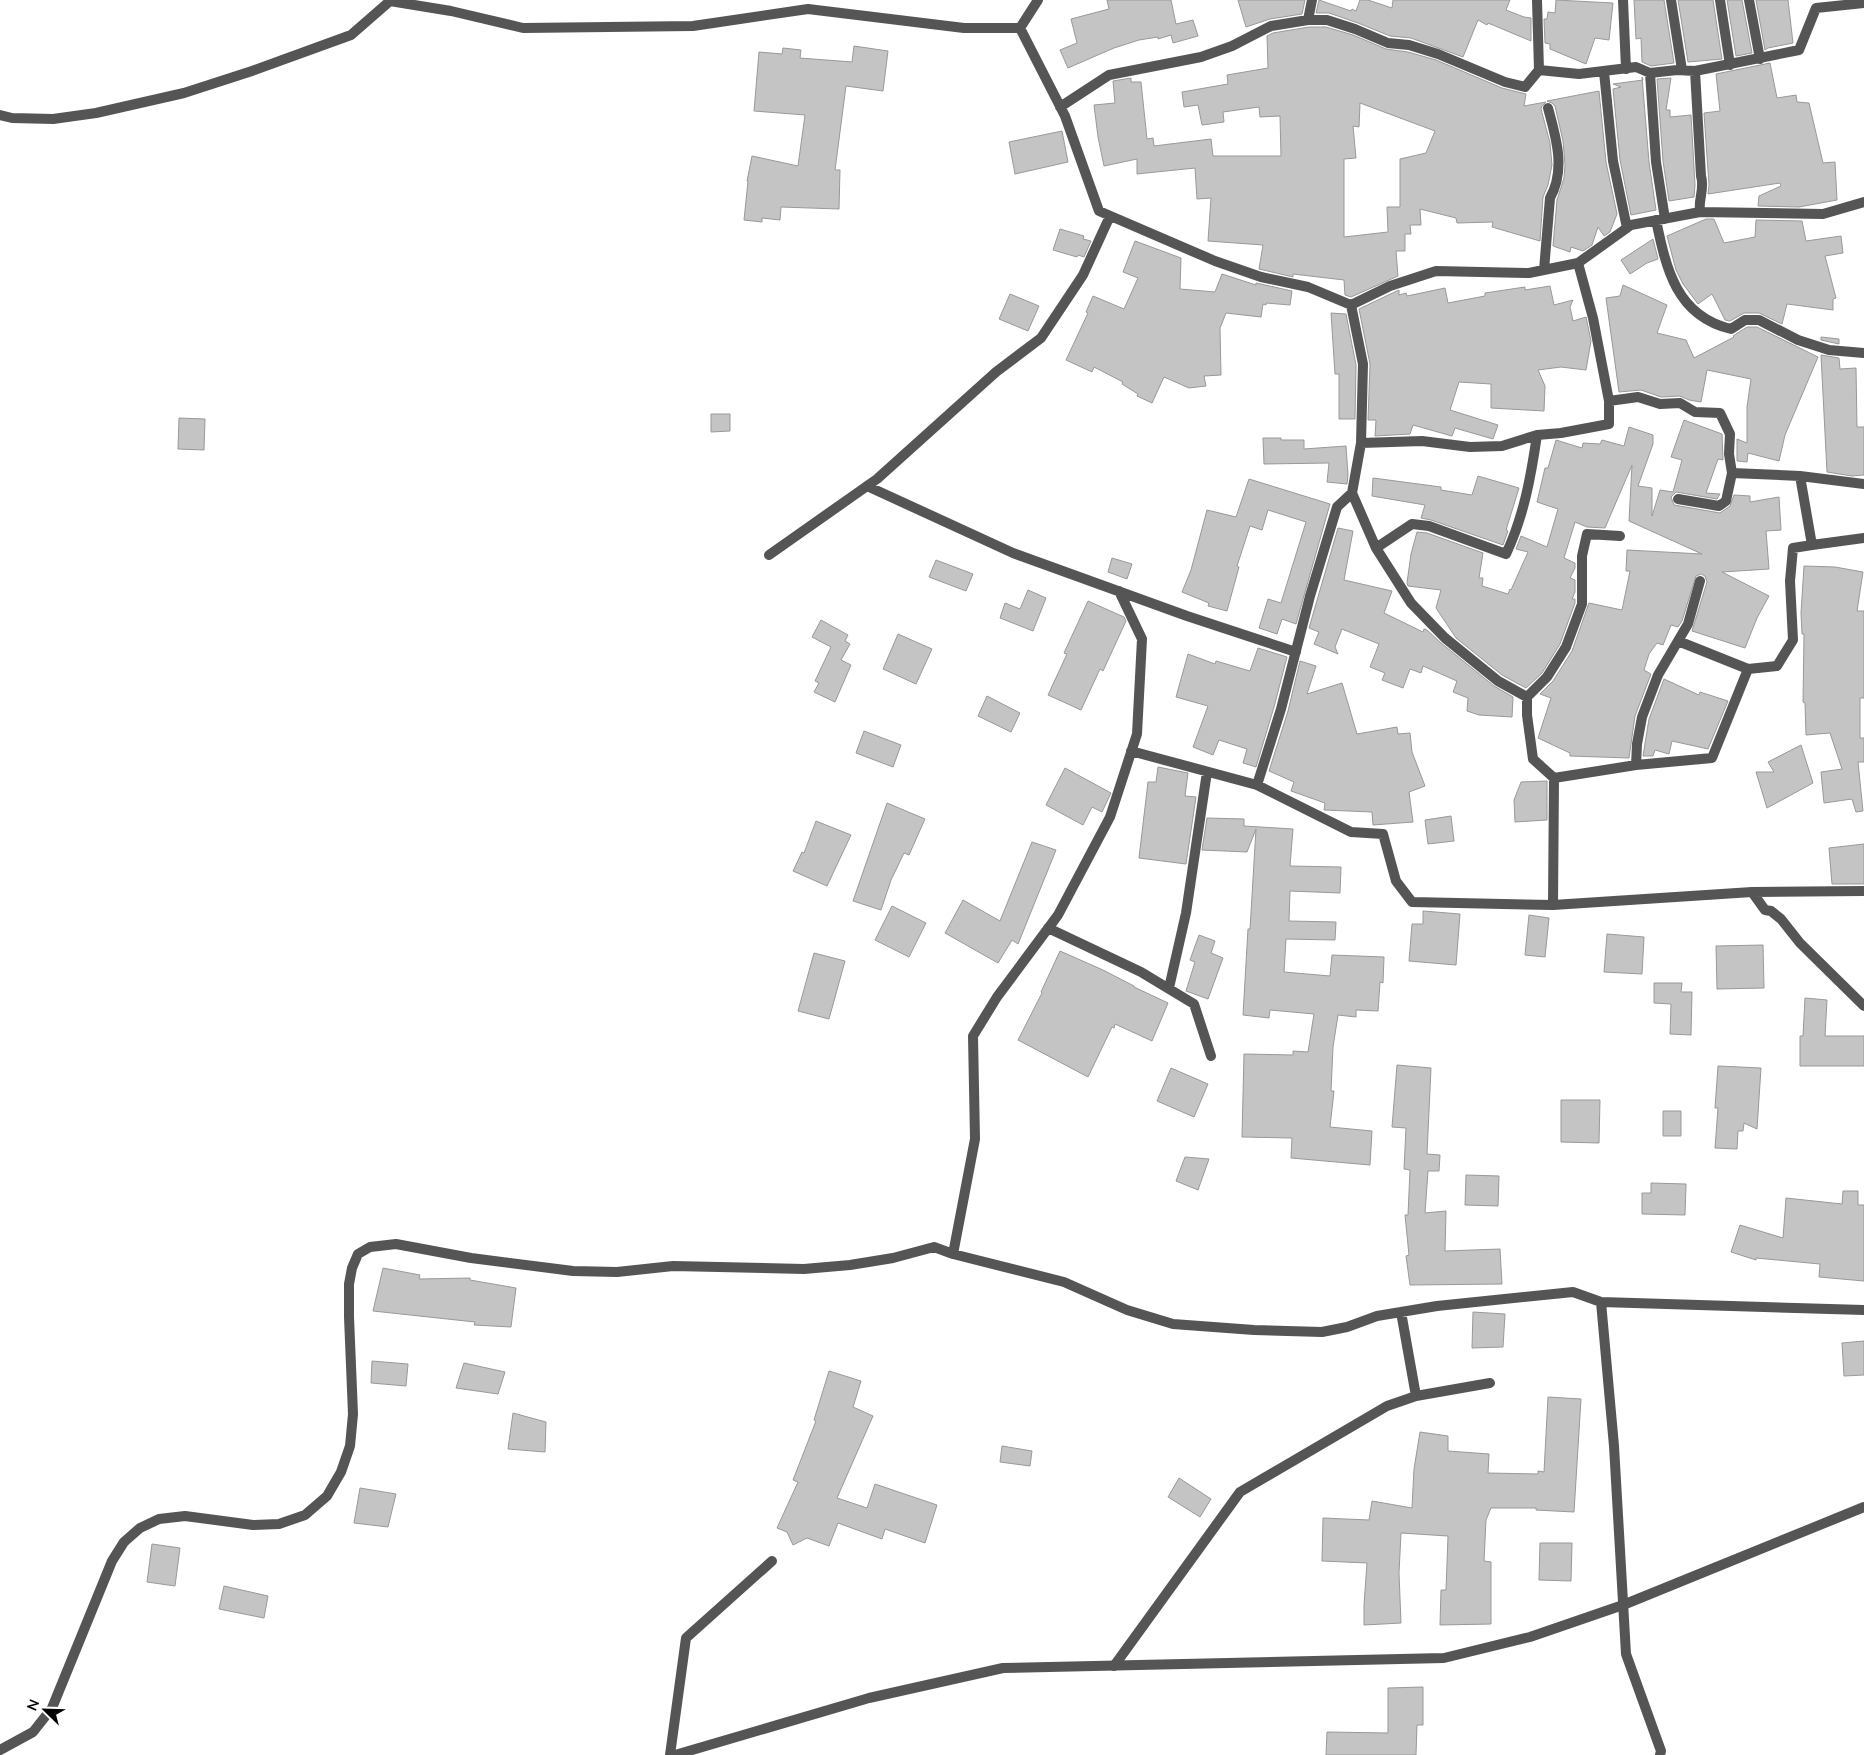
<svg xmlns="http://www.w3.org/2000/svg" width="1864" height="1755" font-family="Mulish,sans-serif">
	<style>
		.building { fill: #c4c4c4; stroke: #999; fill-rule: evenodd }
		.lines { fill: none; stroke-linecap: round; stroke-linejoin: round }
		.minor { stroke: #555; stroke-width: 10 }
		.tertiary { stroke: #555; stroke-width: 10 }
	</style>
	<rect width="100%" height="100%" fill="#fff"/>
	<path class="building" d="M1107,0H1171L1176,24L1193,20L1198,36L1173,43L1171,35L1158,39V37L1139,40L1114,48L1068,68L1060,50L1077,43L1071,19L1109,9Z
		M1238,0H1305L1302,14L1270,19L1246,27Z
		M1319,0L1351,11L1352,9L1356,11L1360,0H1368L1392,8L1393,0H1510L1506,10L1524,17L1531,18V41L1488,23L1487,25L1478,20L1463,57L1411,38L1390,36L1358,23L1329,13H1316Z
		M1556,0L1613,3L1609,40L1595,38L1586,64L1550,49V44L1545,43L1544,19H1547L1548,12L1555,13Z
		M1634,0H1664L1674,63L1651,66L1642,62L1641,38L1636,39Z
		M1678,0H1713L1722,59L1688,62Z
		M1727,0H1742L1752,53L1736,56Z
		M1756,0H1788L1793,43L1768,48L1765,50Z
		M1309,27H1326L1353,35L1386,49L1408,52L1436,60L1502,88L1526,94L1524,106L1546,102L1542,106L1541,109L1550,143L1552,165L1548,185L1543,197L1540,241L1492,227L1493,222L1457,223L1456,218L1420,209L1421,225H1410L1411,234H1405V251H1396L1398,276L1351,297L1345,295L1344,280L1293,274V277L1259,269L1263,245L1208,241L1211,198L1197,199L1195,168L1137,174V159L1104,166L1098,137L1094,105L1115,103L1113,81L1131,78V82H1141L1147,139L1153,138L1154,146L1211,139L1213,156H1281L1280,116L1260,117L1259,107L1223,112L1224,122L1202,125L1198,105L1184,107L1182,92L1228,84L1227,75L1268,68L1267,36L1273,33ZM1360,103L1435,131L1426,153L1400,159V207H1387L1388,232L1344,237V159L1356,158L1353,126L1359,127Z
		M854,46L888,51L883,91L846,86L835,170H840L839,209L781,207L780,220L762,218V222L744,220L748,181H747L752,156L798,166L805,115L754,111L759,52L782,54L783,48L801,50L800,58L852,62Z
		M1770,63L1777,98L1796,95L1797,102L1809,103L1823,163L1835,162L1837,200L1799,207L1758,206L1759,196L1781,186L1780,183L1708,194L1709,185L1704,113L1720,111L1716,74Z
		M1642,77L1649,162L1656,210L1631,215L1620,160L1613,89L1621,87L1613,84L1643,80Z
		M1671,78L1666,110H1670V117L1691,115L1695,185L1694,197L1669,201L1663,161L1657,79Z
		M1599,91L1606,162L1617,214L1610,232L1604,236L1598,227L1592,245L1583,251L1571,247L1570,252L1553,246L1557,200L1564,178L1565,165L1563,141L1555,106L1552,103L1547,101Z
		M1062,131L1068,162L1015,174L1009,142Z
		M1706,219H1714L1724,243L1755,237L1756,220L1802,221L1806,241L1841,236L1843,253L1825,256L1836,298L1833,299V310L1787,304L1782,324L1759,313H1744L1730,321L1725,320L1712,294L1698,304L1683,284L1676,270L1667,236Z
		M1060,229L1084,236L1083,239L1091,241L1084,257L1078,255L1077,257L1053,250Z
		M1653,239L1658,259L1647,263L1630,274L1621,260Z
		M1135,241L1181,258L1180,289L1215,292L1222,274L1256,285V283L1292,291L1290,305L1266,303V305L1263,304L1261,317L1226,313L1220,328L1221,375L1204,376L1206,386L1189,388L1164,377L1152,403L1137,396L1138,394L1122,384L1123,382L1094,367L1092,372L1066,360L1088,313L1086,312L1093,296L1124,309L1138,278L1123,272Z
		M1623,285L1667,305L1657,333L1686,340L1694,358L1734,337L1733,336L1747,327H1757L1818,357L1785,435L1779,461L1748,453L1747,462L1737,461V439L1747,443V407L1751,379L1707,370L1701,402L1689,400L1680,396L1661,397L1641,390L1619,392L1606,298L1620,296Z
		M1550,286L1554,305L1573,300L1570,307L1573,321L1586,317L1591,341L1586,370L1561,367L1538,370L1545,386L1544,411L1491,408V384L1459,382L1450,410L1498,425L1493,439L1455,428L1452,436L1413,425L1410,434L1375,436L1376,420H1368L1370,364L1359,309L1399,290V295L1406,293L1407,296L1445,288L1448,303L1485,296V293L1525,287V290Z
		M1010,294L1039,306L1028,331L999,319Z
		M1331,313L1346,314L1356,365L1355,419H1339V374H1335Z
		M1821,337L1839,339V344L1821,340Z
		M1821,355L1839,358L1840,369L1856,368L1857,427H1864V475L1852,476L1827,472Z
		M711,414H730V431L711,432Z
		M179,418L205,419L204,450L178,449Z
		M1684,420L1722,434L1723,460L1718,459L1706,493L1720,494L1717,499L1676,492L1671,497L1674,505L1720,513L1730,506L1734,495L1750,496V502L1779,497L1781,530L1766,531L1769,569L1722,572L1769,596L1757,618L1745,648L1692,631L1707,582L1705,576L1701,574L1696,576L1682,621L1678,627L1671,625L1663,645L1657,643L1649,654L1644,670L1651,674L1635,716L1629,758L1570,756V753L1538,738L1551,698L1540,694L1553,681L1572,651L1589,603L1622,610L1630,571H1626L1627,550L1702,554L1629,521L1632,465L1605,528L1587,527L1575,522L1564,558L1575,563V568L1570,578L1575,580V592L1572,599H1575V603L1560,644L1542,673L1526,688L1502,675L1456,638L1436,608L1441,590L1408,586L1407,583L1411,554L1417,532L1427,533L1483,553L1479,578H1483L1482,586L1508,594L1510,589L1511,590L1528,552L1516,549L1521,536L1547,547L1558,509L1537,502L1545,468H1548L1556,440L1582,448L1583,443L1600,444L1602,440L1624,446L1629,427L1653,435V444L1638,486L1652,488V516L1660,490L1673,492L1682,460L1671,457Z
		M1263,438H1281V440H1304V449L1346,446L1348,475L1347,484L1327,482L1329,463L1264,464Z
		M1478,476L1519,488L1506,530L1508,531L1503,545L1431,520L1421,518L1425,505L1372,496L1373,478L1441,487V490L1472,495Z
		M1249,479L1330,504L1296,624L1282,619L1277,634L1259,628L1268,599L1281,603L1306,522L1268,510L1262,530L1250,526L1237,566L1239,567L1227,611L1208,606L1209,603L1182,592L1191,570L1207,510L1236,517Z
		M1338,528L1353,531L1344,580L1392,591L1384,613L1423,632L1424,629L1427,630L1441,643L1494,686L1513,697L1512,717L1479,715L1467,711L1468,698L1453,692L1457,681L1423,666L1421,673L1410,669L1403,688L1382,680L1385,673L1370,667L1379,644L1342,629L1335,647L1338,654L1314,644L1319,632L1309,628Z
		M1112,558L1132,564L1127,579L1108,572Z
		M936,560L973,574L966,591L929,577Z
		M1804,566L1835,567L1863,572L1857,611H1864V698H1860V738H1864V762H1858L1863,811L1856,812L1852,799L1824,803L1821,772L1842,769L1830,733L1806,735L1805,703L1803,702L1804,634H1802L1801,613Z
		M1028,590L1046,598L1033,631L1000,618L1005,603L1020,609Z
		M1088,601L1124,617L1126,621L1103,671L1100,669L1081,710L1048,695L1067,654L1064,653Z
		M821,620L848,635L845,641L850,644L841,660L851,665L835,702L814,692L819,683L815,681L831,647L812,637Z
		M898,634L932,649L916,684L883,669Z
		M1258,648L1287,657L1274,707L1256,767L1243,763L1247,749L1219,740L1213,755L1193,747L1208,706L1176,697L1188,654L1215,664L1216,661L1250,671Z
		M1300,661L1316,666L1307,694L1342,683L1357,734L1397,727L1398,734L1410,733L1412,752L1425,786L1409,792L1413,822L1373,825L1372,812L1324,810L1325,803L1291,791L1294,782L1269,771L1288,711Z
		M1664,679L1699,695L1700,692L1728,701L1708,749L1672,741L1669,754L1655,750L1653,756H1643L1649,719Z
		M987,696L1020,713L1011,732L978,716Z
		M864,731L901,745L893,767L856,753Z
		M1801,745L1813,783L1767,808L1756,772H1774L1768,762Z
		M1158,767L1188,773L1185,796L1196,797L1186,864L1139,858L1148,782H1156Z
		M1065,768L1111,793L1102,812L1092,807L1083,825L1046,805Z
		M1547,781V820L1515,822L1514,800L1521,782Z
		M887,803L925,819L909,855L904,853L891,880L881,910L853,901Z
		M1451,816L1454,841L1428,844L1425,820Z
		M1207,818L1244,819V826L1293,829L1290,866L1341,867L1340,893L1290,891L1289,921L1336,922L1335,940L1286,939L1284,972L1330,976L1332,955L1384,957L1383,983L1380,982L1378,1011L1356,1010V1017L1338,1015L1333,1047L1331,1091H1334L1330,1127L1372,1131L1370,1165L1291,1158L1292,1138L1242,1137L1244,1054L1293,1055V1051L1308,1052L1314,1014L1270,1010L1269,1018L1243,1015L1248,929H1250L1256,829L1247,852L1202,850Z
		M816,821L851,835L827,886L793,871L802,852L804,853Z
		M1032,842L1056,850L1018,944L1012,940L998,963L945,933L963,900L1000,921Z
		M1864,844V884H1832L1829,848Z
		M892,906L926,923L909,957L875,940Z
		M1423,911L1460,914L1456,965L1409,961L1412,924H1423Z
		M1529,915L1549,918L1545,957L1525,955Z
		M1607,934L1644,937L1642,974L1604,972Z
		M1199,935L1215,941L1211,953L1223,958L1208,999L1186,991L1195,962L1190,960Z
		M1763,945L1764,988L1717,989L1716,946Z
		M1060,951L1103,970L1134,986V987L1168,1003L1152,1041L1115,1024L1114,1028L1112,1027L1088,1077L1018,1040L1042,993L1041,992Z
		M814,953L845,961L829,1019L798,1011Z
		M1654,983H1682L1681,992H1692L1691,1035L1670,1034L1671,1004L1654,1003Z
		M1805,998L1827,1000L1825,1036H1864V1066H1800V1036H1803Z
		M1397,1065L1431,1068L1427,1154L1440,1155L1439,1171H1428L1425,1213L1446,1211L1445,1251L1500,1249L1502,1284L1410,1285L1406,1256L1409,1255L1405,1215H1408L1410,1170L1404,1169L1406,1128L1392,1127Z
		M1718,1066L1761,1068L1757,1129L1744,1123L1743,1131H1738L1737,1149L1715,1148L1718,1108H1715Z
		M1171,1068L1208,1084L1194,1117L1157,1101Z
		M1561,1100H1600L1599,1143L1561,1142Z
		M1663,1111H1681V1136H1663Z
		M1185,1157L1209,1159L1198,1190L1176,1181Z
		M1466,1175L1499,1176L1498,1206L1465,1205Z
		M1651,1183L1686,1184L1685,1215L1642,1214V1193H1651Z
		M1843,1191H1858V1205H1864V1281L1819,1277L1820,1264L1756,1258V1260L1731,1252L1740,1225L1783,1238L1786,1198L1842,1204Z
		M383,1268L420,1275L419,1279L470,1278V1280L516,1288L511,1327L474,1325L475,1322L373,1311Z
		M1473,1312L1505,1314L1503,1347L1472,1348Z
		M1864,1341V1375L1844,1376L1842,1343Z
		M372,1361L408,1364L406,1386L371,1383Z
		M464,1363L505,1372L498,1394L456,1388Z
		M829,1371L861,1381L853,1407L873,1416L837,1498L867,1508L875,1484L937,1505L925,1543L885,1529L882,1539L838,1523L829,1546L807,1538L793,1545L787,1532L777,1528L798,1482L793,1480L816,1421L814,1420Z
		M1548,1397L1581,1399L1574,1512L1536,1510V1508H1491L1486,1520L1484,1561L1491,1562V1624L1440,1625L1441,1590H1446L1448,1536L1401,1533L1399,1573L1401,1623L1364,1625V1605L1367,1563L1322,1561L1323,1518L1369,1520L1372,1501L1412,1508L1414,1469L1420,1432L1448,1436V1451L1489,1454L1488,1473L1538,1474V1471L1544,1472Z
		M513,1413L546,1422L545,1452L508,1449Z
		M1002,1446L1032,1451L1030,1466L1000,1462Z
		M1179,1478L1211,1499L1200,1517L1168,1497Z
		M360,1488L396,1494L388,1527L354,1523Z
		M1540,1543H1572L1571,1581L1539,1580Z
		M152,1544L180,1548L175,1586L147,1582Z
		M224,1586L268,1596L264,1618L219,1609Z
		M1423,1687V1725H1417L1416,1755H1326L1327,1732L1388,1733V1688Z"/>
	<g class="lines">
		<path class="minor" d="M1537,0L1539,70L1579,74L1636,67L1650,73L1677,70L1695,71L1799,50L1816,8L1864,3
			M1623,0L1626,69
			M1671,0L1682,70
			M1720,0L1730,65
			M1749,0L1760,59
			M1308,20L1312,0
			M1020,28L1065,116L1099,211L1215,261L1261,277L1308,287L1351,305L1390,286L1436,271L1529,273L1578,263L1631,225L1700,212L1823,214L1864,202
			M1695,71L1701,176C1705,189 1698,199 1700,212
			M1604,72L1613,161L1627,228
			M1650,73L1656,162L1665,219
			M1060,107L1109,75L1201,57L1232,46L1271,26L1308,20H1327L1355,29L1388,43L1409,45L1438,54L1505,82L1525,87L1539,70
			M0,115L12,118L53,119L96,113L184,93L252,71L351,35L390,1L451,11L523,28L693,26L808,9L964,28H1020L1038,0
			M1656,220C1666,268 1676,316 1731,329L1745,320H1759L1798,340L1829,350L1864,353
			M1578,263L1593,318L1609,401L1638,397L1660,404L1680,403L1695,412L1720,413L1730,434L1729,454L1732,473L1800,476L1812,545L1864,538
			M1544,270L1550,198C1566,170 1556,137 1548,108
			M1351,305L1363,364L1361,443L1352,493L1376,548L1411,603L1445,638L1498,681L1527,697
			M1361,443L1422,441L1470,447L1502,446L1537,435L1561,433L1609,424V401
			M1800,476L1864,484
			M867,486L1013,553L1187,616L1296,652
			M1678,499L1719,506L1726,501L1732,473
			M1376,548L1412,524L1429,526L1506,554C1524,516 1531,476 1537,435
			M769,555L877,479L996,372L1041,338L1083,275L1110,216
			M1748,669L1777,666L1793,640L1790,581L1793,548L1812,545
			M1131,751L1257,785L1351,832L1383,834L1396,881L1412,902L1553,905L1752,892L1864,891
			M1636,765L1712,758L1748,669L1678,641
			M1554,778L1533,759L1527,715V697L1547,677L1566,647L1582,604V556L1587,534L1620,536
			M1257,785L1281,709L1310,596L1337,507L1352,493
			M1752,892L1765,910L1771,911L1781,919L1800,943L1864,1006
			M1553,905L1554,778L1636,765L1637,744L1642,717L1658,675L1688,624L1700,581
			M1048,928L1141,972L1194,1004L1211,1056
			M1169,988L1186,913L1207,772
			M953,1254L975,1139L973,1036L997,997L1058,915L1110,817L1137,734L1142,639L1119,591
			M1601,1302L1614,1446L1626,1654L1661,1751L1660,1755
			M1401,1312L1416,1396
			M1114,1666L1240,1492L1387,1406L1416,1396L1490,1383
			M0,1750L33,1732L52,1708L112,1561L124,1542L140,1528L159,1519L185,1516L253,1525L279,1524L305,1515L327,1496L341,1472L350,1446L353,1414L349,1317V1284L352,1268L358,1254L370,1247L396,1244L471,1258L573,1271L617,1272L673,1266L804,1269L850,1265L893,1258L934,1247L953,1254L1064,1282L1127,1310L1173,1324L1254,1330L1322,1332L1347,1327L1377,1316L1437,1306L1573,1292L1601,1302L1864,1310
			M670,1755L686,1638L772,1561"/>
		<path class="tertiary" d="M675,1755L869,1698L1003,1668L1444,1658L1530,1637L1623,1605L1864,1507"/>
	</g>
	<g transform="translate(45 1710) rotate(293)" stroke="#ffffff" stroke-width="4" paint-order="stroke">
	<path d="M0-4L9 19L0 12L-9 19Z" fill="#000000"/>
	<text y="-8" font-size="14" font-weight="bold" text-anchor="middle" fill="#000000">N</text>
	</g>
</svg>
